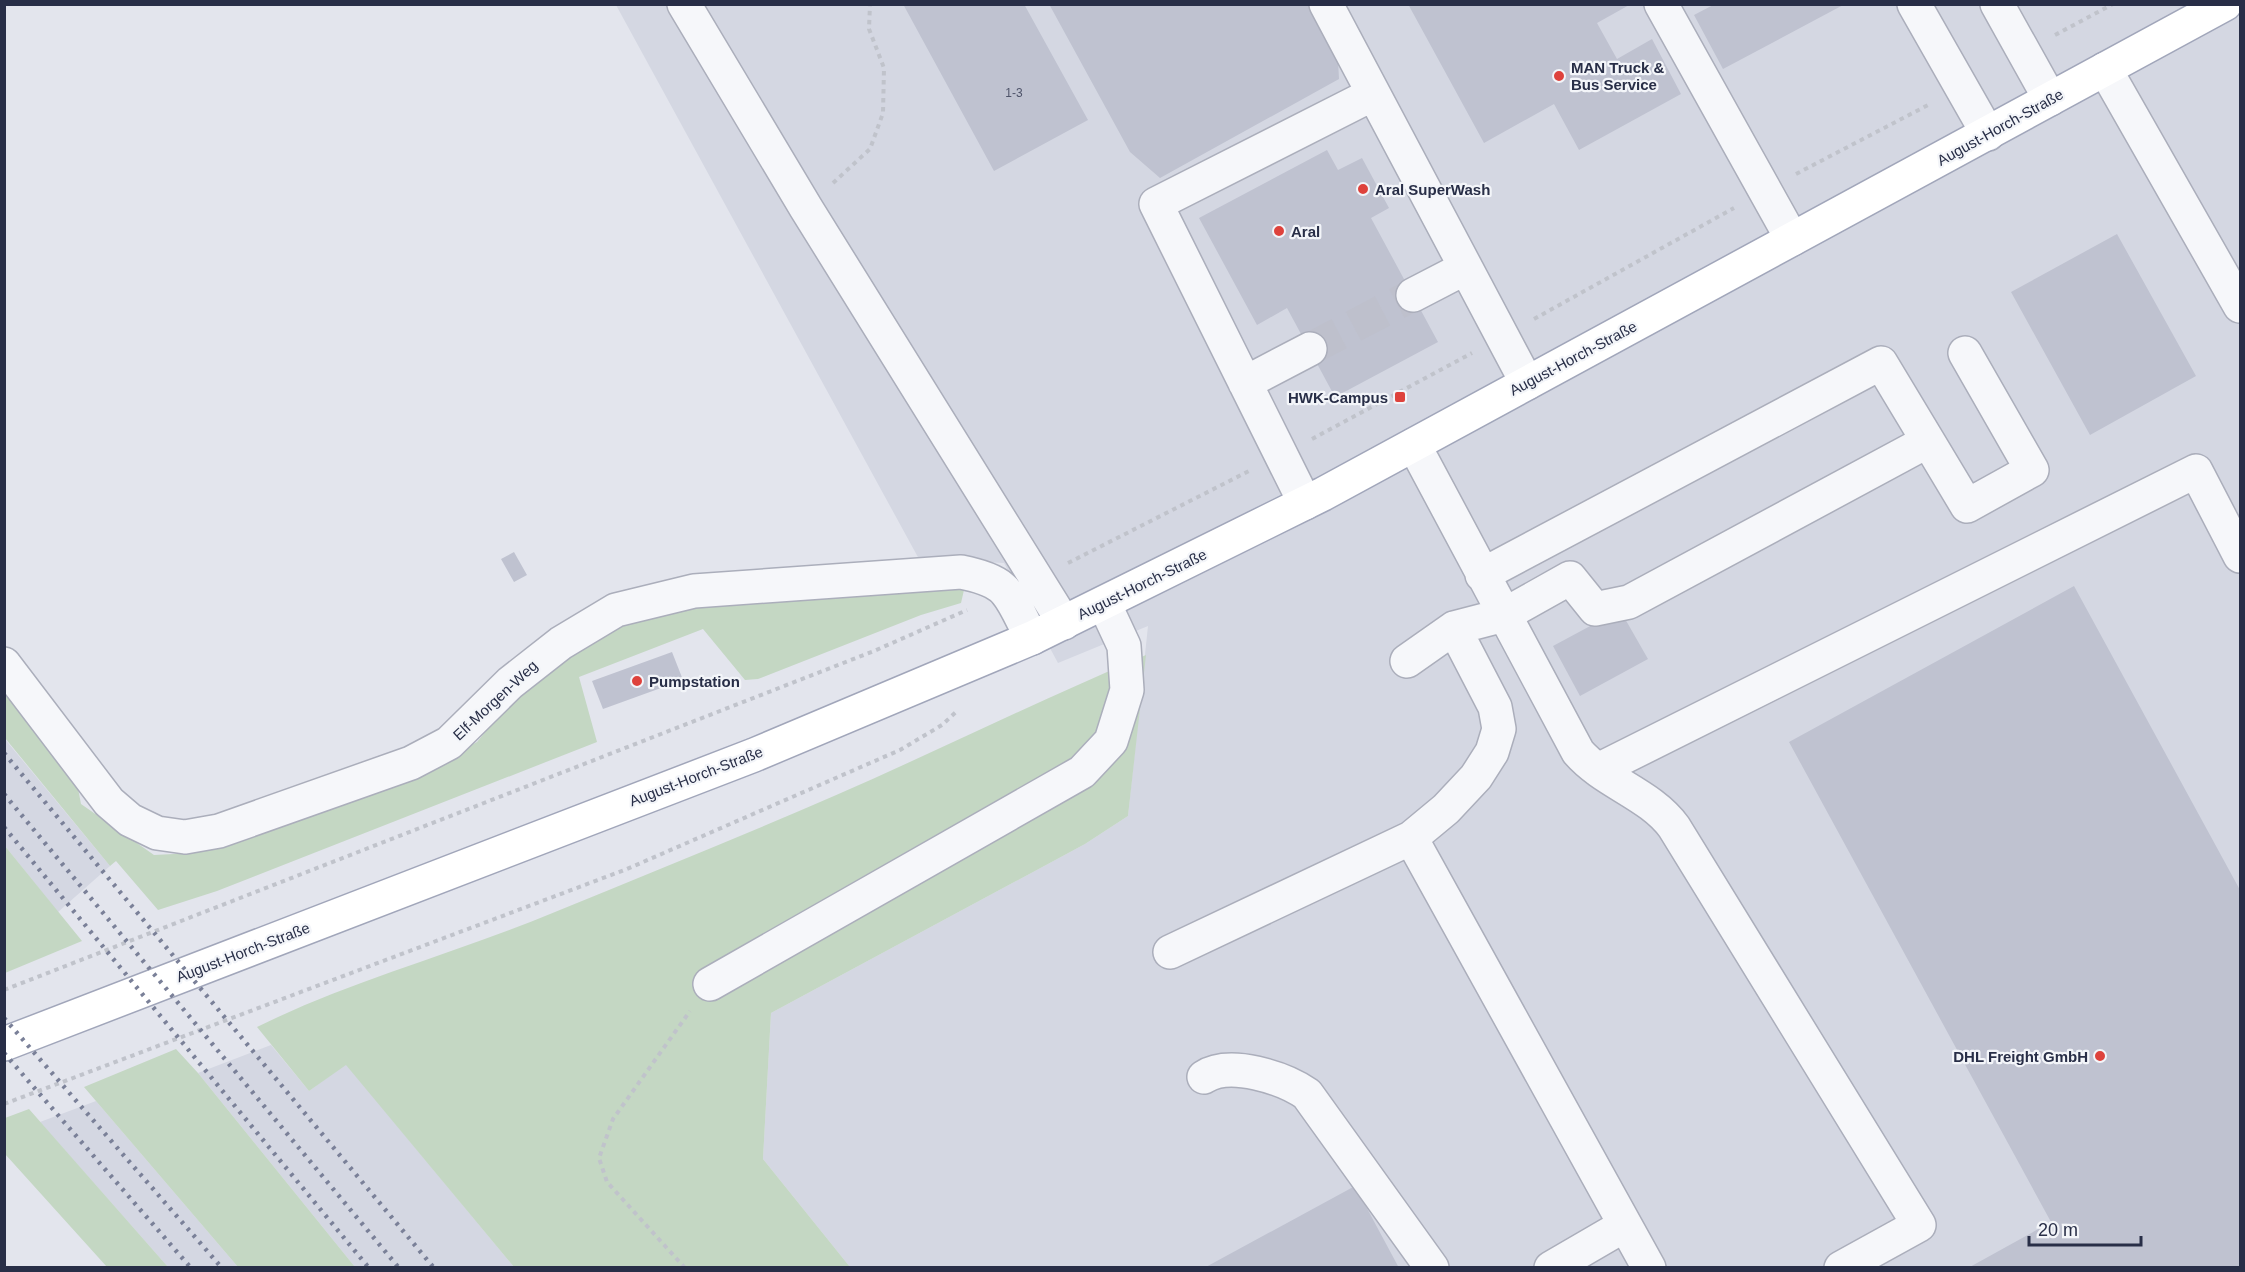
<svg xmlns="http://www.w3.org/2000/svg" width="2245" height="1272" font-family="Arial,sans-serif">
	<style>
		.built { fill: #d4d7e2 }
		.green { fill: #c4d7c3 }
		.building { fill: #bfc2d0 }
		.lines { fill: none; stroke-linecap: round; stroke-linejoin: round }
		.minor-tunnel { stroke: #bec0cc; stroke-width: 33; stroke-dasharray: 33 16; stroke-linecap: butt }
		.minor-casing { stroke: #abaebb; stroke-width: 36 }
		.major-casing { stroke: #a1a6ba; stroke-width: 36 }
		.path { stroke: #c0c3cb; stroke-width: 4; stroke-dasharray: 4.5 4.5; stroke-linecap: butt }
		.minor { stroke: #f6f7fa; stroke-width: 33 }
		.major { stroke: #fff; stroke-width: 33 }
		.rail { stroke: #7a8098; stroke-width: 4.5; stroke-dasharray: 3 6; stroke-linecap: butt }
		.poi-dot { fill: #de423c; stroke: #f3f5f9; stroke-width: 2 }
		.labels { text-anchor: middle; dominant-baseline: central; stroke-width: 4.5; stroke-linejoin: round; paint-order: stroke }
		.number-label { font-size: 12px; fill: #4e5369 }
		.poi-label { font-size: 15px; font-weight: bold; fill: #282e47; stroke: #f3f5f9; text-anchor: start }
		.street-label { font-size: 15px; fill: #282e47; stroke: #f3f5f9 }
	</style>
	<rect width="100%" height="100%" fill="#e3e5ed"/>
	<path class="built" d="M616,5H2240V1267H850L763,1159L771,1013L1085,844L1128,816L1148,626L1058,663L1004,563L919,559Z
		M4,738L110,866L58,912L5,846Z
		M271,1045L309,1091L346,1064L514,1267H355L198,1073Z
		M96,1101L238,1267H168L40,1122Z"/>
	<path class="green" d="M927,582L964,590L961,603L921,615L758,679L745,680L703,629L579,677L597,742L217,891L158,910L116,861L110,866L5,738L4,690L76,778L81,804L154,855L193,853L344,800L455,754L477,742L519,691L581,646L639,616L710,601Z
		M1146,655L1128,816L1085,844L771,1013L763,1159L850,1267H514L346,1065L309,1091L257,1027C352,980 457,953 555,912C674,863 795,815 912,761C990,725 1067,689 1146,655Z
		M5,846L82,941L5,973H4Z
		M176,1049L198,1073L355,1267H238L84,1087Z
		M29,1109L168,1267H107L5,1154V1118Z"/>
	<path class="building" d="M903,4H1024L1088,120L994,171Z
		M1049,4H1317L1337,42L1339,79L1160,178L1130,152Z
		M1408,4H1631L1597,23L1617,59L1652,39L1681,94L1579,150L1554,104L1484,143Z
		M1715,4H1845L1723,69L1694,15Z
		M1327,150L1338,170L1362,158L1389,208L1371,218L1438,342L1335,397L1287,308L1257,325L1199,218Z
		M2117,234L2196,376L2090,435L2011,292Z
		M514,552L527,575L514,582L501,559Z
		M2074,586L2240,890V1268H1968L2051,1222L1789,742Z
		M1620,610L1648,659L1580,696L1553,646Z
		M672,652L683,680L603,709L592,681Z
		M1355,1186L1399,1268H1204Z"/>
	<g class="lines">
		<path class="minor-tunnel" d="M1310,349L1413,295"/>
		<defs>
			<path id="minor" d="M684,4L806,208L1064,623
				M1326,4L1527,383
				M1661,4L1792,239
				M1914,4L1988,134
				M1997,4L2050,99
				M2105,69L2240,306
				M1413,295L1465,268
				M1245,383L1310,349
				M1928,441L1967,506L2032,470L1965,353
				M1414,445L1578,752C1605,783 1650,794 1674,827L1919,1225L1841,1268
				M1305,503L1156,204L1373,94
				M1407,661L1454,628L1504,615L1570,578L1595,609L1629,602L1928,441L1881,363L1482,575
				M4,664L109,802L130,820L157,833L185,837L219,831L411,763L449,743L510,683L561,643L616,610L694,591L961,572C1012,582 1008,595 1032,638
				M1598,770L2196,471L2240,556
				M1411,838L1649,1268
				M1170,952L1411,838L1446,809L1476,777L1492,752L1499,729L1495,707L1454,628
				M710,984L1082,772L1111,741L1127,690L1124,646L1104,603
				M1204,1077C1230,1060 1284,1078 1307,1094L1432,1268
				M1551,1268L1625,1225"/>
			<path id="major" d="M4,1044L754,755L1032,638L1323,494L2225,4"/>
		</defs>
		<use href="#minor" class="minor-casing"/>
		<use href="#major" class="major-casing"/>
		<path class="path" d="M2055,35L2113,4
			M1796,174L1930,104
			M833,183L870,149L883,113L884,68L869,29L870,4
			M1534,319L1734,208
			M1312,439L1472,353
			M1068,563L1249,471
			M4,990L874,651L967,610
			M4,1104L627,869L900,750L942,725L956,712
			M685,1268L607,1182L599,1158L613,1119L690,1011"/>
		<use href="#minor" class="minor"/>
		<use href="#major" class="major"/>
		<path class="rail" d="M4,753L434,1268
			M4,794L399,1268
			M4,827L369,1268
			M4,1018L222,1268
			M4,1053L191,1268"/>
	</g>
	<g class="poi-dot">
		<circle cx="1559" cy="76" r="6"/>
		<circle cx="1363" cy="189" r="6"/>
		<circle cx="1279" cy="231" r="6"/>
		<rect x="1394" y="391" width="12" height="12" rx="3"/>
		<circle cx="637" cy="681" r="6"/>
		<circle cx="2100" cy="1056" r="6"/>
	</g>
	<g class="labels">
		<g class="number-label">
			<text x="1014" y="93">1-3</text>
		</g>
		<g class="poi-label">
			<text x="1571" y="67">MAN Truck &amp;<tspan x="1571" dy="17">Bus Service</tspan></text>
			<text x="1375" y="189">Aral SuperWash</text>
			<text x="1291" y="231">Aral</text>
			<text x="1388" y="397" text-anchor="end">HWK-Campus</text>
			<text x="649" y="681">Pumpstation</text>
			<text x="2088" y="1056" text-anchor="end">DHL Freight GmbH</text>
		</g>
		<g class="street-label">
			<text transform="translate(2000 127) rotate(-29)">August-Horch-Straße</text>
			<text transform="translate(1573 358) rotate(-28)">August-Horch-Straße</text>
			<text transform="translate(1142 584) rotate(-26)">August-Horch-Straße</text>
			<text transform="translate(495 700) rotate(-43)">Elf-Morgen-Weg</text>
			<text transform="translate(696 776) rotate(-21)">August-Horch-Straße</text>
			<text transform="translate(243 952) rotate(-21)">August-Horch-Straße</text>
		</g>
	</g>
	<rect width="2245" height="1272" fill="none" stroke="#282e47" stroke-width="12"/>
	<path d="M2029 1236v9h112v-9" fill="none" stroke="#282e47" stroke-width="3"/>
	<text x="2038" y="1236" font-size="18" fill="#282e47" stroke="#f3f5f9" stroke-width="4.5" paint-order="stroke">20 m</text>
</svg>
